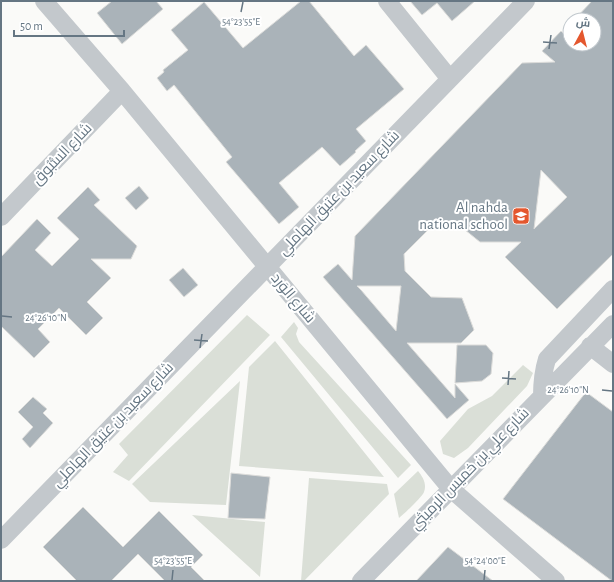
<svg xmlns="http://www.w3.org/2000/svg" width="614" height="582" font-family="'Alegreya Sans',Cairo,sans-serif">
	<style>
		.green { fill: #dadfd7 }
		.building { fill: #aab3b9; stroke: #dcdcda; fill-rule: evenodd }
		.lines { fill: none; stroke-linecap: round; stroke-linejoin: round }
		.minor { stroke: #c3c8cc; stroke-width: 18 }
		.ticks { fill: none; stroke: #657683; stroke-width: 1.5 }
		.labels { text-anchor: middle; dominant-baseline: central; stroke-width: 4; stroke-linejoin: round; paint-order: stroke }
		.street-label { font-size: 15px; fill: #657683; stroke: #fff }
		.poi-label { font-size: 15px; fill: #657683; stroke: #fff; text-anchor: end }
		.ticks-label { font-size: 10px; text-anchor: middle; fill: #657683; stroke: #fff; stroke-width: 4; stroke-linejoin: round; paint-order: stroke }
	</style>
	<rect width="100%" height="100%" fill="#fafaf8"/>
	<path class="green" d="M247,315L270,335L129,481L113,472L128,455L119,444Z
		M294,322L298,328L296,334L299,342L411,465L398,478L281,337Z
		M275,341L384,477L239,466L249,367Z
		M523,365L533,373L527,386L468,448L454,458L443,454L440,441L468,409L492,396Z
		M240,381L226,505L150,502L132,484Z
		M418,471C423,477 427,484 424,492C423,496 404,514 399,518L394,494Z
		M309,478L387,484L389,494L304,581H301Z
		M192,515L265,522L260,577Z"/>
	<path class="building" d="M112,1H156L163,9L122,44L97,13Z
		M301,1H309L354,56L366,45L404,89L356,129L366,141L355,151L356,152L340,166L322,147L279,183L299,207L279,224L226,162L232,157L174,85L167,91L157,78L164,72L163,70L188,50L171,30L204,2L243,48Z
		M410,1H475L452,21L437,3L422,15Z
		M592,1H613V254L557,309L505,257L521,242H480L459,225L432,226L404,254L405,271L431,297L462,298L474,330L461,343H407L455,398V384L469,400L447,419L323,277L338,264L352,280L355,236L522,63L555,62L542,51L561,31L570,40V44H594V20H574ZM541,170L567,197L534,229ZM357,286H401L396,331L361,290Z
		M139,186L149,198L136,210L125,198Z
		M88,187L100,200L94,205L137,246L131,259H91L111,278L87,302L103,318L86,335L59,308L38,329L50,342L34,358L1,326V257L37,219L51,233L35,250L52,266L79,239L57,218Z
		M183,268L198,285L184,297L169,280Z
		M457,345H486L493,353L491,374L482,381L455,383Z
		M586,392L613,412V581H612L503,499Z
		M33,397L47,409L43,413L53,423L30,448L22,439L33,427L18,412Z
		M231,473L270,477L265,519L228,518Z
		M83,507L123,547L159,511L203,555L191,567L205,581H165L138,554L111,581H77L43,547Z
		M448,547L493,581H416Z"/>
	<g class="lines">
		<path class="minor" d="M44,1L122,91L451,489L556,581
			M387,1L450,79
			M1,217L122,91
			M590,346L613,364
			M542,396C542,383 543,372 547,359L613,289
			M1,540L526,1
			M361,581L613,324"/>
	</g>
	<path class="ticks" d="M241,12L243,2M543,42L557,43M549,49L551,35M2,316L12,317M194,340L208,341M200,348L202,334M502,378L516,379M508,385L509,371M602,390L612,391M172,580L173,570M484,580L485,570"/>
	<defs>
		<symbol id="school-square" viewBox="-11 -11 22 22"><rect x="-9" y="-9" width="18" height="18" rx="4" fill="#e4572e" stroke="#fff"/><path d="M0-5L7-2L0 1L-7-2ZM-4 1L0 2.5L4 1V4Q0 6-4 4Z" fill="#fff"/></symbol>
	</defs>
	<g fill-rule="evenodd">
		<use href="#school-square" x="511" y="206" width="20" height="20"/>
	</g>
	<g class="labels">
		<g class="street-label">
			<text transform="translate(62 154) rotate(-46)">شارع السُّبُوق</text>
			<text transform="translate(339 193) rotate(-46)">شارع سعيد بن عتيق الهاملي</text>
			<text transform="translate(293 298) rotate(50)">شارع الوَرد</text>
			<text transform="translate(113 425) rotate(-46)">شارع سعيد بن عتيق الهاملي</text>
			<text transform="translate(470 469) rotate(-46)">شارع علي بن خميس الرميثي</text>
		</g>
		<g class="poi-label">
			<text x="508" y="207">Al nahda<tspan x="508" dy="17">national school</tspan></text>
		</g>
	</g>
	<g class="ticks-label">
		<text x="241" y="25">54°23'55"E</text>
		<text x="46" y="321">24°26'10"N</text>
		<text x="568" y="393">24°26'10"N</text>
		<text x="173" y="564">54°23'55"E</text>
		<text x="485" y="564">54°24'00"E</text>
	</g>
	<rect width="614" height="582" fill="none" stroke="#657683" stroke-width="4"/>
	<g transform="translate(582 32) rotate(7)"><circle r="19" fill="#ffffff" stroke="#c1c8cd"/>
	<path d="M0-3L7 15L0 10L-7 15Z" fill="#e4572e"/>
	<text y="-6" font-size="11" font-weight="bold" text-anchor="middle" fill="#657683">ش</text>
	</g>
	<path d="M14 30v6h110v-6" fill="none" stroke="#657683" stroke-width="2"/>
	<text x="20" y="30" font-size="12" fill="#657683" stroke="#ffffff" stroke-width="3" paint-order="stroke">50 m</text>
</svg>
